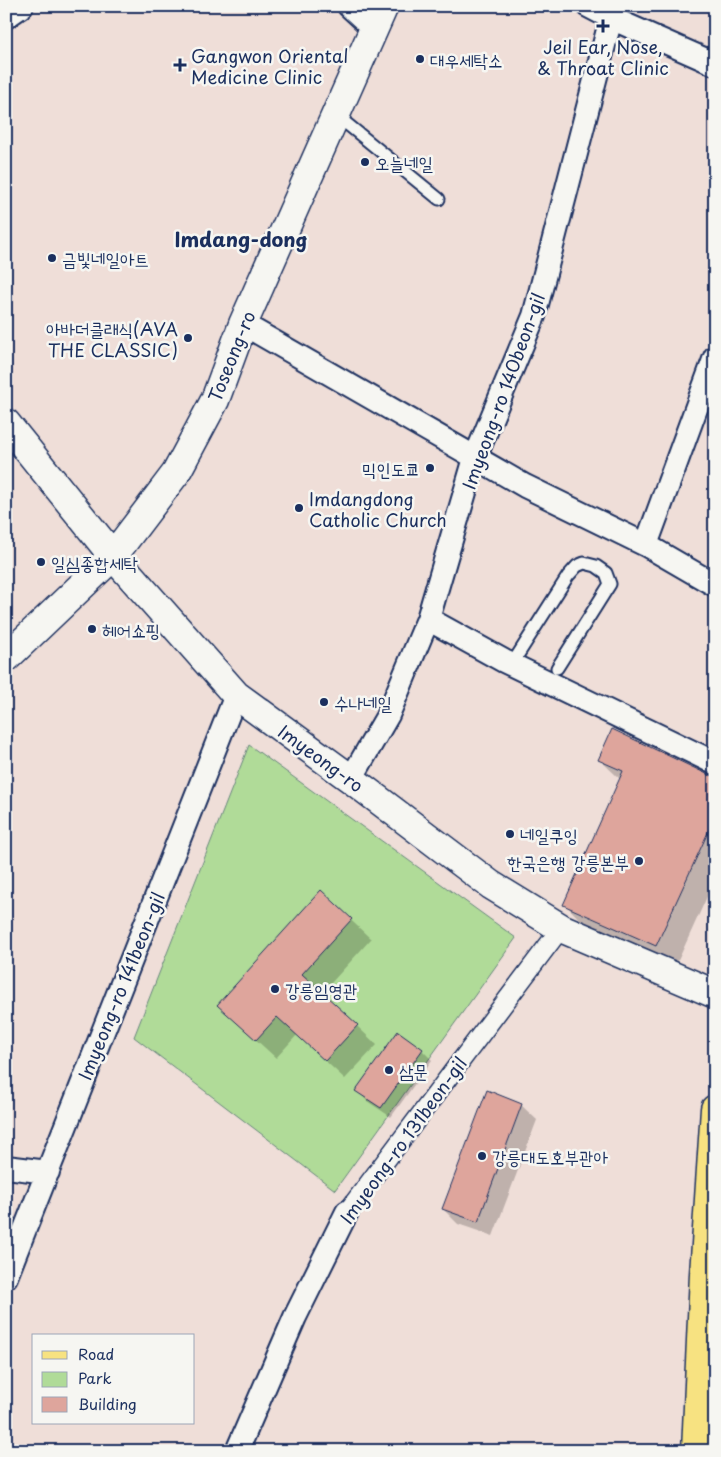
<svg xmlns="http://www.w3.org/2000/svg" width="721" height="1457" font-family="'Playpen Sans','Poor Story',sans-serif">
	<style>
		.green { fill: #b0db98; stroke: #66857b }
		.shadow { fill: #0003 }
		.building { fill: #dea59c; stroke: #1b2f5e }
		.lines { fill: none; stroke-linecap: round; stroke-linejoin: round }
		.service-casing { stroke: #1b2f5e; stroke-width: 15 }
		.pedestrian-casing { stroke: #1b2f5e; stroke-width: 21 }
		.minor-casing { stroke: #1b2f5e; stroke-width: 26 }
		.tertiary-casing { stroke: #1b2f5e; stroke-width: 31 }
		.primary-casing { stroke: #1b2f5e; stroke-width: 31 }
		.service { stroke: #f6f6f2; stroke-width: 11 }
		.pedestrian { stroke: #f6f6f2; stroke-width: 18 }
		.minor { stroke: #f6f6f2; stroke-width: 22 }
		.tertiary { stroke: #f6f6f2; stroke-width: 28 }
		.primary { stroke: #f7e281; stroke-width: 28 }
		.poi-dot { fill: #1b2f5e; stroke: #f6f6f2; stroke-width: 2 }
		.labels { text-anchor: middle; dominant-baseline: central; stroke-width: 5; stroke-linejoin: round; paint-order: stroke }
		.poi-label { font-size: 18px; fill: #1b2f5e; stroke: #f6f6f2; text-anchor: start }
		.street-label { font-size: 18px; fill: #1b2f5e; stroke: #f6f6f2 }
		.quarter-label { font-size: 20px; font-weight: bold; fill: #1b2f5e; stroke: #f6f6f2 }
	</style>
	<rect width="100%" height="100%" fill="#efded8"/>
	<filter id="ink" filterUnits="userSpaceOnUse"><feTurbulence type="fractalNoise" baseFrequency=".02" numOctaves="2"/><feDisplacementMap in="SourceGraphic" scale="10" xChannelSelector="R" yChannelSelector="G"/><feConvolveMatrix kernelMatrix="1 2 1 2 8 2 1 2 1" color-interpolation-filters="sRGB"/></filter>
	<g filter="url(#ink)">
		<path class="green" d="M249,745L516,938L335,1190L134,1037Z"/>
		<path class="shadow" d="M599,759L715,777V879L676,965L584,924L565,904L621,780Z
			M321,892L371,939L322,993L377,1045L345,1079L297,1035L276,1058L218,1005Z
			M422,1050L432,1060L391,1117L367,1101L357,1090Z
			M521,1105L537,1120L493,1236L458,1224L443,1209Z"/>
		<path class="building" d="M612,729L709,775L715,776V817L656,946L563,905L623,771L598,760Z
			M321,890L352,919L302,974L358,1025L325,1061L277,1017L256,1040L217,1005Z
			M398,1031L423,1049L381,1108L355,1091Z
			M487,1090L522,1104L478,1222L442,1209Z"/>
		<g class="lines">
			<defs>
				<path id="service" d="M336,115L439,199
					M512,664L568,576L577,566L584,563L596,566L606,573L610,584L557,668"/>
				<path id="pedestrian" d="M347,1212L561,928"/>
				<path id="minor" d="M349,6L374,29
					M588,6L611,18L715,64
					M6,17L22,6
					M243,324L525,486L646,545L715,585
					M646,545L715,357
					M428,619L504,661L715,763
					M351,779L388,715L428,619L475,458L534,316L611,18
					M6,1167L48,1172
					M6,1277L236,695
					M237,1451L295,1317L347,1212"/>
				<path id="tertiary" d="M6,423L113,556L236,695L351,779L491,885L561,928L715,994
					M6,658L113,556L176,473L215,400L243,324L384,6"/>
				<path id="primary" d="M696,1451L704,1274L715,1109"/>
			</defs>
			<use href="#service" class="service-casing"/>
			<use href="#pedestrian" class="pedestrian-casing"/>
			<use href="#minor" class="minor-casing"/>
			<use href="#tertiary" class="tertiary-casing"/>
			<use href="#primary" class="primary-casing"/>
			<use href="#service" class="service"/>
			<use href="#pedestrian" class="pedestrian"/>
			<use href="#minor" class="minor"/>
			<use href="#tertiary" class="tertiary"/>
			<use href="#primary" class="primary"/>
		</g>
	</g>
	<g class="poi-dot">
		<path d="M600.5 18.5h5v5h5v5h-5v5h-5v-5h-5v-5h5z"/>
		<circle cx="420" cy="59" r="5"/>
		<path d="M177.5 57.5h5v5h5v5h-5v5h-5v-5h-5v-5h5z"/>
		<circle cx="365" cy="162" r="5"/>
		<circle cx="52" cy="258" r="5"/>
		<circle cx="188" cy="338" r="5"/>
		<circle cx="430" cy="468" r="5"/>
		<circle cx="299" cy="508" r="5"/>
		<circle cx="41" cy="562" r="5"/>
		<circle cx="92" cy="629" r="5"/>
		<circle cx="324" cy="702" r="5"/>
		<circle cx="510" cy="834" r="5"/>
		<circle cx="639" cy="861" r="5"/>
		<circle cx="275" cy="989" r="5"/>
		<circle cx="389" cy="1070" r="5"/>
		<circle cx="482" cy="1156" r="5"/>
	</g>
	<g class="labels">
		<g class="poi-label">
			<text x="603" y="46" text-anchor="middle">Jeil Ear, Nose,<tspan x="603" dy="21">&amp; Throat Clinic</tspan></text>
			<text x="191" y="55">Gangwon Oriental<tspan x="191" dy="21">Medicine Clinic</tspan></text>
			<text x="430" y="59">대우세탁소</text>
			<text x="375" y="162">오늘네일</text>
			<text x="62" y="258">금빛네일아트</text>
			<text x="178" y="328" text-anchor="end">아바더클래식(AVA<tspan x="178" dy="21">THE CLASSIC)</tspan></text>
			<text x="420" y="468" text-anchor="end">믹인도쿄</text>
			<text x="309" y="498">Imdangdong<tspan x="309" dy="21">Catholic Church</tspan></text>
			<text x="51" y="562">일심종합세탁</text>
			<text x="102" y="629">헤어쇼핑</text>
			<text x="334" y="702">수나네일</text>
			<text x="520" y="834">네일쿠잉</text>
			<text x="629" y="861" text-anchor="end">한국은행 강릉본부</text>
			<text x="285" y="989">강릉임영관</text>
			<text x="399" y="1070">삼문</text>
			<text x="492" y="1156">강릉대도호부관아</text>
		</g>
		<g class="street-label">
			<text transform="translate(231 356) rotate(-68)">Toseong-ro</text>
			<text transform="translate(503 391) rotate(-70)">Imyeong-ro 140beon-gil</text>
			<text transform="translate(321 758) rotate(36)">Imyeong-ro</text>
			<text transform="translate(121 986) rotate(-68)">Imyeong-ro 141beon-gil</text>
			<text transform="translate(403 1140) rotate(-54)">Imyeong-ro 131beon-gil</text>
		</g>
		<g class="quarter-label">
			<text x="241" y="239">Imdang-dong</text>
		</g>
	</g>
	<rect width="721" height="1457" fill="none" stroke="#f6f6f2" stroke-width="25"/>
	<rect x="12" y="12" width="696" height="1432" fill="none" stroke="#1b2f5e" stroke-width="2" filter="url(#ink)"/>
	<rect x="32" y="1334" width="162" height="90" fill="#f6f6f2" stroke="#9ea6b7"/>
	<rect x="42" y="1351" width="25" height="8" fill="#f7e281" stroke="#9ea6b7"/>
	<text x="78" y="1360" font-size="15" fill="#1b2f5e">Road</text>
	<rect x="42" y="1372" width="25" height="15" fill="#b0db98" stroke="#9ea6b7"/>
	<text x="78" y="1384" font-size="15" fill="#1b2f5e">Park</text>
	<rect x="42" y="1397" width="25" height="15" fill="#dea59c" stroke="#9ea6b7"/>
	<text x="78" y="1410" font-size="15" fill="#1b2f5e">Building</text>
</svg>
